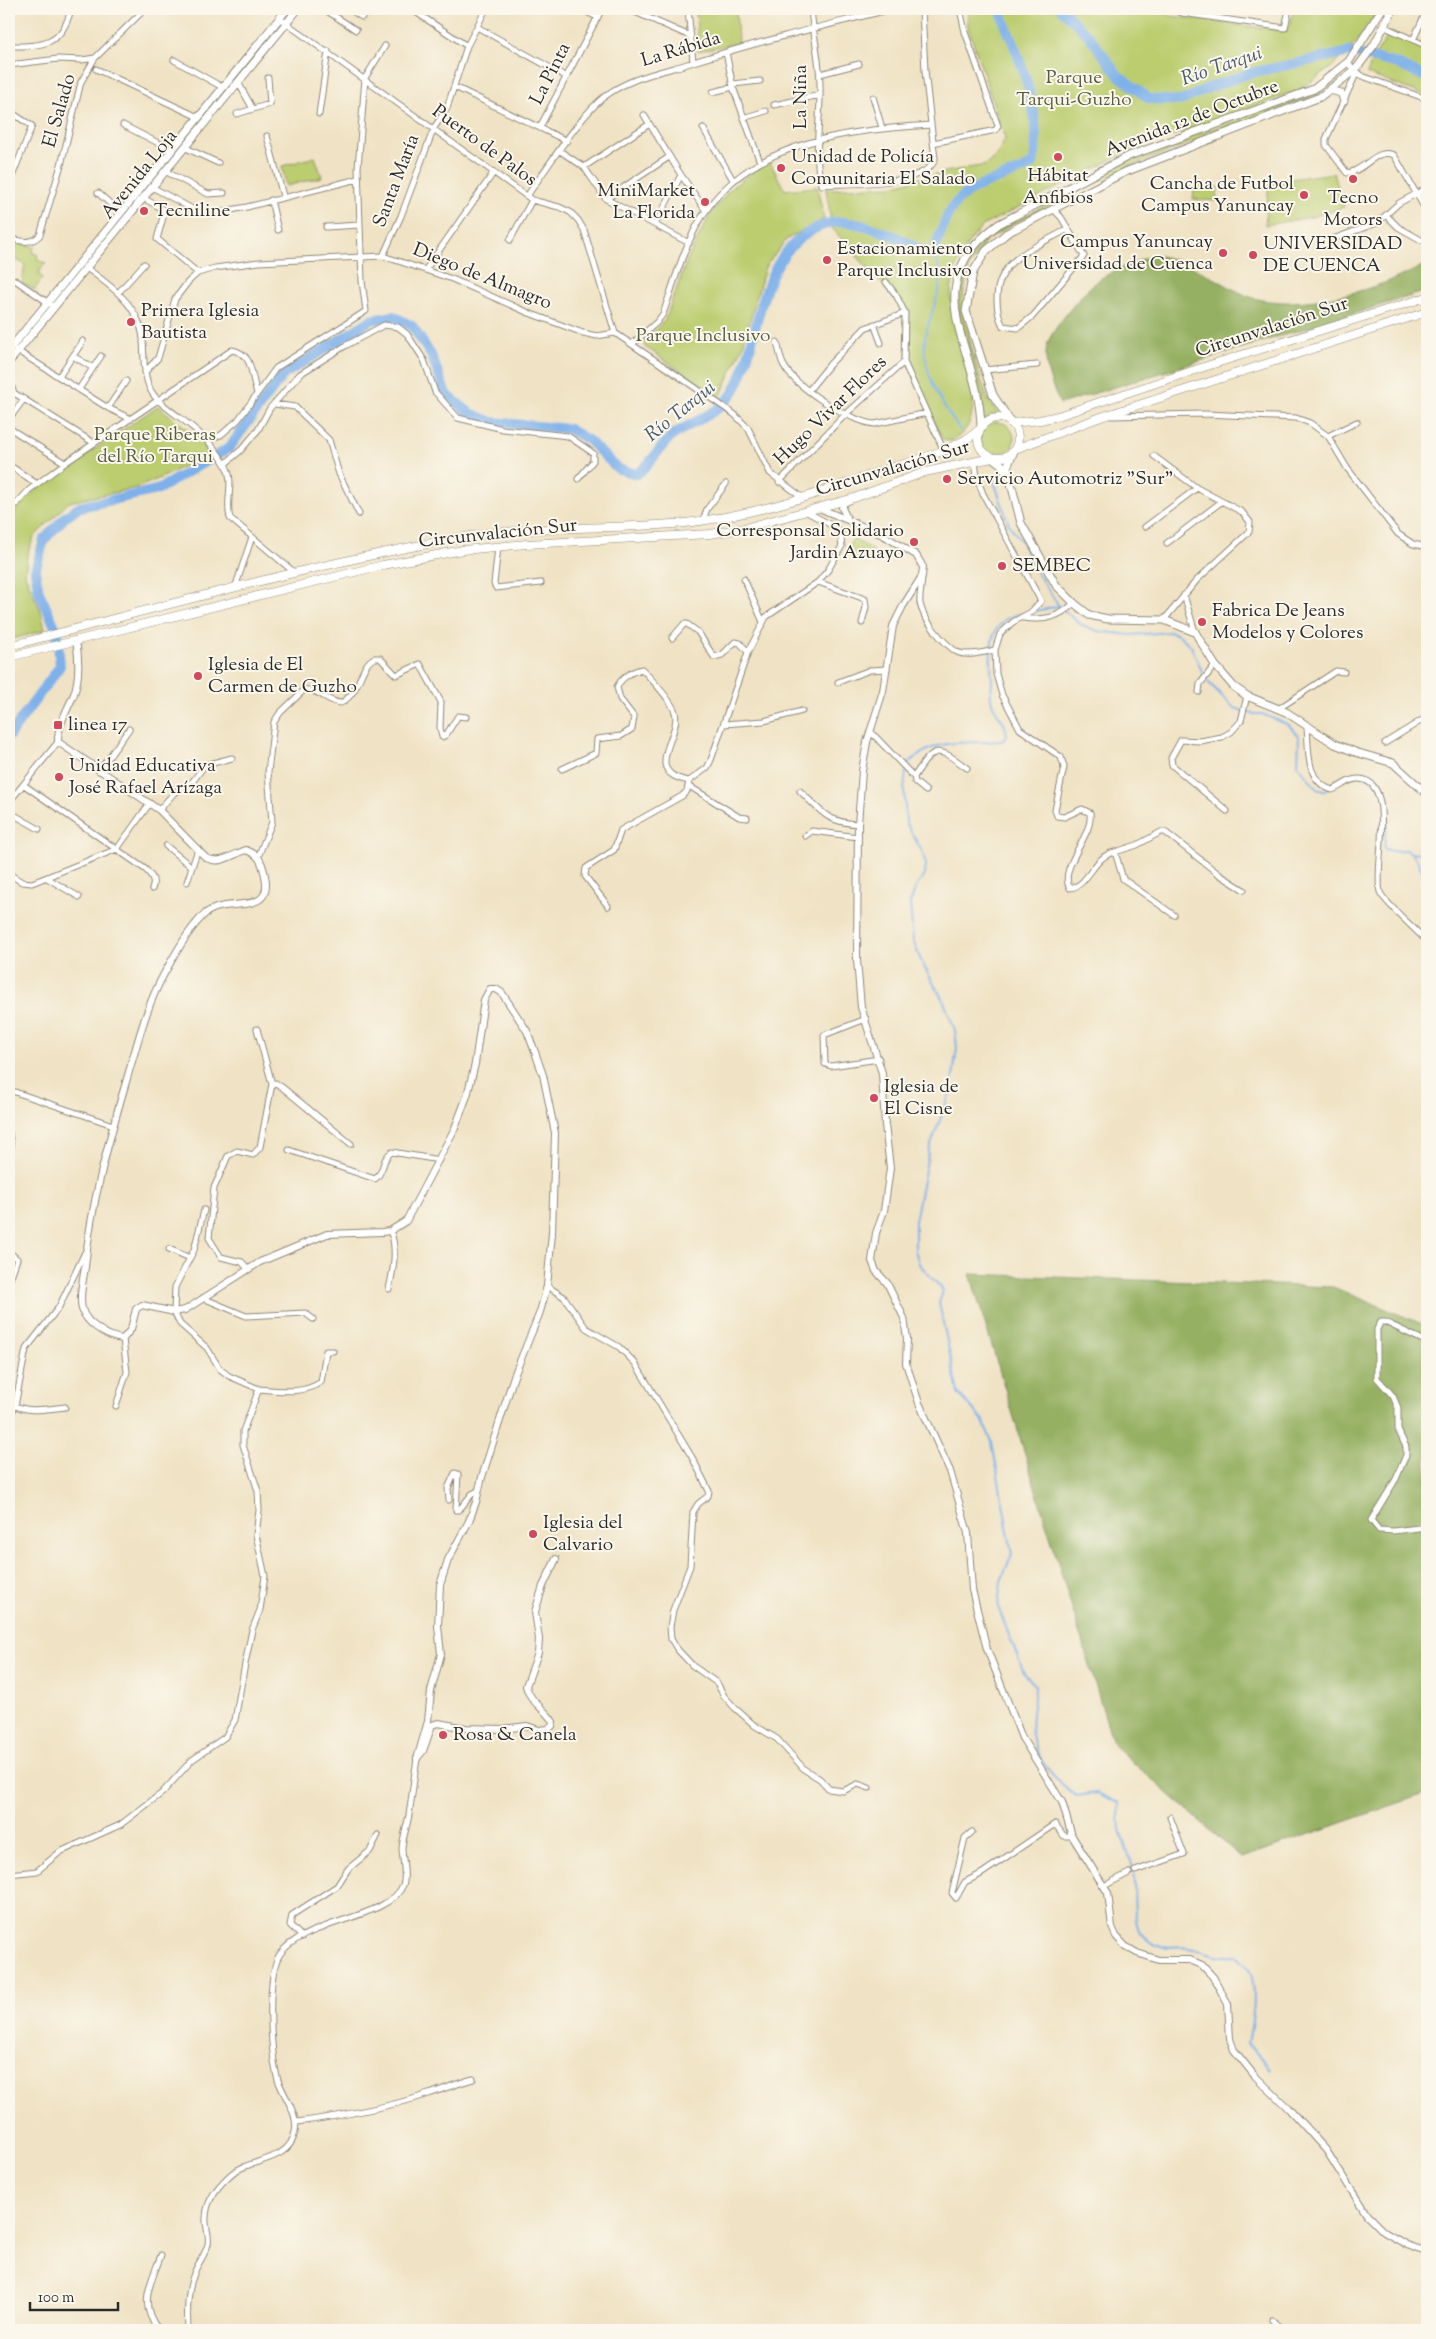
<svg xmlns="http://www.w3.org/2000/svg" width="1436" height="2339" font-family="'Sorts Mill Goudy',serif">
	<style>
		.green { fill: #bccd6f; stroke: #747c4d }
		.forest { fill: #95b062; stroke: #606e46 }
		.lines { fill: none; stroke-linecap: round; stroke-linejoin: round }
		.stream { stroke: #7eb0ea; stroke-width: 2 }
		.river { stroke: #7eb0ea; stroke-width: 10 }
		.minor-casing { stroke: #8e8778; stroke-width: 7 }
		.tertiary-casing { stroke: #8e8778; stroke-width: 8 }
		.secondary-casing { stroke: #8e8778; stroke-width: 9 }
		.trunk-casing { stroke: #8e8778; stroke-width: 9 }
		.minor { stroke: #fff; stroke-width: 5 }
		.tertiary { stroke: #fff; stroke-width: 6 }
		.secondary { stroke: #fff; stroke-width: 7 }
		.trunk { stroke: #fff; stroke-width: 8 }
		.poi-dot { fill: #d1495b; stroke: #fbf7ec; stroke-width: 2 }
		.labels { text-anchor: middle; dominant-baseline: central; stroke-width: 4; stroke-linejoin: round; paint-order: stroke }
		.street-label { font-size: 19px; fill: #2b2b2b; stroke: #fbf7ec }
		.park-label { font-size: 19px; fill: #565c3f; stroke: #fbf7ec }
		.poi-label { font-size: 19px; fill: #2b2b2b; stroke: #fbf7ec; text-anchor: start }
		.water-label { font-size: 20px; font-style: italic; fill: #485a6e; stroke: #fbf7ec }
	</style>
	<rect width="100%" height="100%" fill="#fbf7ec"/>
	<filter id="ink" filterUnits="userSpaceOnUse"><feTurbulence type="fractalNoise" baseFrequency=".02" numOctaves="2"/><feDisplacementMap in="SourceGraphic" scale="10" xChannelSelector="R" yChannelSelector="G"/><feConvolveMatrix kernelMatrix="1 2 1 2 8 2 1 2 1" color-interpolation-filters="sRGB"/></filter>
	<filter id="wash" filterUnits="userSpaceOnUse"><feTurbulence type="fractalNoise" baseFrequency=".0096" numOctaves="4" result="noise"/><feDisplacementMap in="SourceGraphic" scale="20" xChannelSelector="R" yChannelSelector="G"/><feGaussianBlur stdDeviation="1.12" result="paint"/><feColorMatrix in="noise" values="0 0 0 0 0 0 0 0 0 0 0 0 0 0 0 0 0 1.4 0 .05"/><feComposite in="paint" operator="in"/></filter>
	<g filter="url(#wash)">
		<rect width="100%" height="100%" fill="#f0e3c5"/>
		<path class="green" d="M696,9H736L738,43L698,51Z
			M968,9H1155L1171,16L1285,31L1290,25L1294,9H1379L1358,40L1332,67L1299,90L1127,152L984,225C963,246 951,269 951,299C951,342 1000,413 952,441L943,440L907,361L908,313L832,228L826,189L891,186L945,172L986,165L998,154L1005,139L967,24Z
			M1391,32L1427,49V96L1367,74L1373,58Z
			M1339,75L1341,77L1317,95L1125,168L1010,226L986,241L969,267L963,296V311L977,368L987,397L993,408L1001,415H992L982,422V397L959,313L958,296L966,265L984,238L1130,159L1287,100L1315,92Z
			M315,157L322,177L286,186L282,166Z
			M769,161L785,190L817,187L824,219L787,239L765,267L743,346L720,397L645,347L643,342L665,320L688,258L710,215L731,188Z
			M1334,173L1344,207L1312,217L1265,225L1269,182Z
			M1195,184L1218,187L1216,201L1193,199Z
			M9,242L35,247L32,252L38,255L37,260L46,263L38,273L43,278L34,290L22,283L25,264L9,257Z
			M158,406L209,446L212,451L165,476L136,488L69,502L34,537L27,555L25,575L41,611L45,630L9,640V520L26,498L52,478Z
			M980 439a17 17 0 1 1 34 0a17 17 0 1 1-34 0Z
			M853,539L873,550L867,563L846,551Z"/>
		<path class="forest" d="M1153,255C1188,259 1212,279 1243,294C1290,316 1385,289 1427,263V291L1060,404C1052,386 1043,365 1047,345C1051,330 1087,287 1100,279C1116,269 1136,262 1153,255Z
			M970,1274L1333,1287L1427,1326V1793L1242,1858L1114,1746Z"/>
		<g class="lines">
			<path class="stream" d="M933,254C952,282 928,311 925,340C921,372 943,407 961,431
				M993,478L1009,525L1022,542L1033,567L1059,606L1080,624L1097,631L1130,635L1172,632L1180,636L1191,646L1206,680L1234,708L1253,714H1262L1289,725L1299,737L1298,765L1318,790H1326C1337,781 1351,768 1367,777C1388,789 1389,803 1387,826C1386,835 1383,840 1385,849L1391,851L1407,850C1419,858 1422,871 1427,883
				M1032,612L1059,606
				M906,766C936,735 965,745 1002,741L1007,736C1006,717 992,713 991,698C990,693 992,687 992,682C990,655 985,618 1023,614
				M906,771L904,789L906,823L922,851L926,864L925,875L916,887L910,903L913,941L922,963L944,1002L955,1030L957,1048L951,1090L929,1150L915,1221V1250L919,1264L943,1290L939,1303L958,1393L982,1419L992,1442L1012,1554L1001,1581L998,1607L1024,1673L1035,1685C1035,1701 1029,1720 1032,1735C1036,1761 1057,1781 1076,1796L1097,1793L1119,1803C1120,1813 1118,1824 1121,1833C1124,1846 1131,1857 1133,1869C1138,1900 1124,1936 1162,1947C1171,1949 1180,1946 1189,1948C1208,1951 1214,1958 1237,1956C1240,1960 1246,1963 1248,1967C1259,1987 1252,2023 1248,2043L1270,2069
				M1412,853L1427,852"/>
			<path class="river" d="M1061,9L1089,36L1118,75L1149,99L1181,101L1206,89L1250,73L1350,52L1397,64L1427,78
				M9,736L60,666L57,631L39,592L35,571L44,540L66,516L80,507L157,490L229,448L283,375L371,320L393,316L412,326L431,355L446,394L470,413L492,422L569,429L588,440L618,469L637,474C651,465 659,447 672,436C693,420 722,414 735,389C762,338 754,266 809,232C817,227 827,223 837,222C858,221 885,232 903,240C914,245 921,253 933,254C939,239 943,221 952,208C969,182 1008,179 1033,164C1042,129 1028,81 1015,48C1010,34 1003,24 1001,9"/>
		</g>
	</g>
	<g filter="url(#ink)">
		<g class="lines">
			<defs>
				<path id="minor" d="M324,9L356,30
					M349,9L362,17
					M411,9L467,46
					M581,9L597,17
					M628,9L690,36
					M688,9L693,62
					M811,9C813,34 820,60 820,86C821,122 813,149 821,185C846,183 926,187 935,159L925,71L922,9
					M1171,9L1182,13L1285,28L1289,9
					M279,18L532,200L559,207L570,212L578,220L584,230L615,333
					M477,27L567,77
					M1385,27L1427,46
					M1413,40L1427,10
					M9,46C43,46 62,46 71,9
					M726,52L733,87L760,162
					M174,60L222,87
					M1347,63L1362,76L1427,99
					M9,65L58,59L82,60L95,58
					M96,69L198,117
					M1357,72L1326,139V145L1347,173C1364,172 1376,147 1394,155L1427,212
					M820,74L859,64
					M238,82L253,109L270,104L268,78
					M733,84L760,81
					M455,87L567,141
					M713,92L733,87
					M873,97L882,128
					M774,105L820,95
					M9,111L32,126L9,184
					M237,114L253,109
					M319,114L328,51
					M644,115L681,175L706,211
					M743,118L766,111
					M123,125L172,150
					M540,127L602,9
					M703,128L733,180
					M267,136L283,196
					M933,143L996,130L998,126L965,32L960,9
					M184,147L218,163
					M560,151L584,167L606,199L689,243
					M584,167L648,125
					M165,171L208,194L224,193
					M152,187L198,212L209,214L247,207L358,179
					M98,193L121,213
					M527,196C547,168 579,117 604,97C627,79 656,73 684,65C753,43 823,26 892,9
					M143,198L165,210L157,239L198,273
					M606,199L669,157
					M271,200L278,230
					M1053,209L1061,217L1084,256L1033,316L1018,328L1003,326C998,317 997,309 997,299C997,258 1036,247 1068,229
					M1386,215L1398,227L1421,240
					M655,225L681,175
					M326,227L360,225
					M9,238C20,241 31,245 40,235L61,165L81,82L95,58L145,9
					M510,240L532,200
					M1330,240L1377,223L1399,203L1427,188
					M383,256L401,216L434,128L447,108L467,46L486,9
					M85,267C110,285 140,306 143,339C144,356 143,375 151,391C157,402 169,409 179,417C197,430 215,445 226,466C235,483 225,501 230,518L295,573
					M426,269L494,172
					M9,278L15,280L53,306
					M886,282L896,295L905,313L904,362L943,449
					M118,293L144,264
					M874,324L881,343
					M777,342C779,349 780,358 783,364C793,386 852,423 875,424L927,413
					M632,344L657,322L663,314C675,280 685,242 705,212C754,140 852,130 931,125
					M16,350L108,408L131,419
					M73,356L93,368
					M984,370L1037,365
					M145,372L158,358L175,299L188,282L198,273L215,268L259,262L383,256L452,279L529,313L583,333L597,336L615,333L734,414L748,428L770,473L803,498
					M60,375L83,341
					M9,380L14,393L94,443
					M79,389L101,356
					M809,390L830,364L865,328L905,313
					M274,404L295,407L329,440L339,474L359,514
					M108,408L126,381
					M1111,416L1205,414L1296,418L1310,423L1328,436L1347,468L1398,534L1413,544L1427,547
					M9,419L24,399
					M9,428L65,463
					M1328,436L1357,422
					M206,440L221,435L238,420L276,368L366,311L362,281L358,168L365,78L385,46
					M1154,456L1197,488
					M975,461L977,478L983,494L1041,601L1031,612L1013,622L1000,634L995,650L996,674L1002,695L1020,729L1061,757L1064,767L1055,810L1057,816L1064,817L1082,809L1090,813C1094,835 1057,869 1070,888C1089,886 1093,856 1115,852L1123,879L1174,915
					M225,464L241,450L258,430L270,408L300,374L345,346L384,325L398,327L407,334L424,360L435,392L458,418L503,429L568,436L593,453V461L578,479
					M9,465L37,484
					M779,482L845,415L904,362
					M9,512L29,490L65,463L232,350C254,354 250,374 257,393
					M703,520L707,509L726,484
					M1145,527L1197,488L1242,512L1250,522L1249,532L1197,580L1164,620
					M1167,543L1221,502
					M498,547L494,584L496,588L541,583
					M922,576C922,585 919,595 920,603C922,618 944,644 957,652C967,657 985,652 995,650
					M744,579L763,622
					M818,582L865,599L866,607L862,623
					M235,588L252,537
					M1184,595L1195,632
					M1023,618C1043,621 1059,618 1074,603
					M672,638L684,624H687L698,632L714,657L722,655L735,642L740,643L748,652
					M838,682L870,670L887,669
					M1199,692L1200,684L1215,665
					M1278,709L1336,671L1344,672
					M724,724L764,721L802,711
					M1307,726C1309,750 1305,781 1332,790C1342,787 1348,778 1360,779C1397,782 1374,868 1380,892C1382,900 1419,933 1427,941
					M870,731L914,777
					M1385,743L1427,717
					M562,769L596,753L597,739L621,736L632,729L634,717L620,699L617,687C621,678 632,671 642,669C651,679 671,699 675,712C682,736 640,772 689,781L707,768L711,760L748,652L766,617L818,582L828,570L842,546L840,532L833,526L805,511
					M99,771L129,729
					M24,785L145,869C151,875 156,880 152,889
					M689,786L739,817L747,818
					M800,791C822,812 826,822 858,824
					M926,791L915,782L914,777C935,744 938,747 967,768
					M9,802L58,742
					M159,810L174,793L193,781L205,765L232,758
					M1227,811L1172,765L1171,758L1181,740L1200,741L1222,737L1231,732L1241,721L1247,696
					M9,812L39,829
					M805,836L812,831L858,837
					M166,846L192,867
					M1115,852L1137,845L1161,832H1165L1220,875L1244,890
					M258,857L272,822L268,772L274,722L280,713L304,690C316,687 328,703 341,703C362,691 359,666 374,658H380L396,675L420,664L441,702L440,728L442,737L446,735L458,716L466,717
					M9,874L22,882L32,883L117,849L150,803
					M47,878L79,897
					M187,882L198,849
					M608,906L585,876L586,868L614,850L621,830L682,796L687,791L689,781
					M866,1019L824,1035L825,1064L831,1066L879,1059
					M272,1084L276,1083L283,1088L351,1144
					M9,1090L113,1125
					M9,1133L11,1147L9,1153
					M289,1150L375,1179C385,1172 381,1158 392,1152L439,1160
					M169,1249L190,1258
					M9,1252L17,1259L9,1282
					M248,1269L242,1262L221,1257L209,1238L214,1188L228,1156L237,1151L253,1155L260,1147L272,1084L257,1029
					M547,1286L564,1297L586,1328L619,1347L635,1363L693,1459L709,1491L708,1496L698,1504L693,1512L690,1566L673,1610L670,1627L671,1639L677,1649L693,1666L717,1683L724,1696L735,1708L754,1725L777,1739L805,1770L820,1779L829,1789L843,1791L858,1784L869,1788
					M389,1289C393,1271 398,1248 390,1231
					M203,1298L246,1316L305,1313L313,1319
					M1427,1342L1385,1322H1381L1377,1329V1378L1393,1396L1398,1408V1430L1406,1447V1455L1396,1479L1371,1520L1379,1530L1393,1531L1427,1527
					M259,1389C280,1391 304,1394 321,1382L326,1351H333
					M9,1402C25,1414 46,1409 65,1407
					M116,1406L127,1372L123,1339
					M9,1417L15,1406L26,1349L59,1307L87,1248
					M449,1500L448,1488L455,1473L458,1474L456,1510H459L472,1494L478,1491
					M972,1832L965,1838L952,1893L956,1898L965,1882L981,1874L1055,1824L1064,1836H1072
					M1135,1871L1184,1854L1170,1817
					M9,1874L37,1871L60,1852L120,1825L162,1793L192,1760L225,1737L235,1720L245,1664L252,1630L260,1610L265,1576L256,1535L259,1510L258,1491L243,1445V1431L259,1389L229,1376L220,1369L207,1348L180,1324L174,1312L175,1287L194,1250L204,1210
					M1104,1886L1129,1873
					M302,1937L290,1925L292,1915L337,1886L348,1869L370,1851L378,1835
					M297,2122C341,2116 386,2108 429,2094C444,2089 458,2083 473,2079
					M1272,2320L1283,2330
					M159,2330C137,2304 151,2283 161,2255
					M188,2330C187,2310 187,2290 195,2271C199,2262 206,2253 208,2244C210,2235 205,2227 206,2218C206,2201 217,2187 229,2176C247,2158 289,2164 295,2132C299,2114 284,2097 278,2080C270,2055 266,1975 280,1954C304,1920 390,1919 403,1885C407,1875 402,1859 402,1848C403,1837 407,1826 409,1815C412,1796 414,1777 417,1759"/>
				<path id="tertiary" d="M819,508L883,535L916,555L923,567L922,576L903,606L893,626L883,691L867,742L862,771L858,824L857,960L861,1007L882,1073L885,1125L890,1168L884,1211L876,1233L872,1261L876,1271L887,1283L904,1318L907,1339L906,1363L919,1403L950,1471L968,1533L972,1590L987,1649L1022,1738L1062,1802L1072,1836L1108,1893L1112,1927L1116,1936L1125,1946L1137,1953L1159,1960H1190L1202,1965L1213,1977L1228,2004L1230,2039L1234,2050L1254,2075L1288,2108L1326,2150L1367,2215L1384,2232L1407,2245L1427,2252
					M848,520L842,508L844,503L850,500
					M76,640C79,658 80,677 74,694C68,709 57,726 58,742L159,810L206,858C221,865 231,855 246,850C256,854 260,857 263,868C279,920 229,895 206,913C189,928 176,953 165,972C146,1006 137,1045 126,1082C108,1143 91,1204 85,1267C83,1280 79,1296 82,1309C86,1324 109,1338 123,1339L131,1329L136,1309L142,1305L174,1312L185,1310L260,1262L327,1234L382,1232L390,1231L406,1221L455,1128L467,1096L475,1064L484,1000L490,989H496L502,993L527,1031L535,1052L543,1075L555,1133L552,1233L547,1286L540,1312L514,1376L482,1477L476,1502L469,1521L448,1560L440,1585L438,1626L441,1654L431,1691L428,1721L417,1759
					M417,1758L423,1751L432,1725L438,1723L466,1728L502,1729L527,1726L539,1730L548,1729L552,1726L553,1722C545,1708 530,1703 526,1686L538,1653L539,1639L535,1612L543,1586L556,1559"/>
				<path id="secondary" d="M1330,90L1341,93L1344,101
					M9,350L287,9
					M9,362L298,9
					M1010,421L993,395L966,311L973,272L986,251L1007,233L1125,172L1320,97L1356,69L1374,45L1393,9
					M981,427C980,348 912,286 999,224L1129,156L1314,89L1349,61L1382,9
					M1014,451L1007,467L1021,523L1056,585L1074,603L1089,615L1108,619L1164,620L1195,632L1215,665L1234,687L1247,696L1286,712L1335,744L1355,752L1393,763L1427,794
					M993,458L1003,466L1006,473"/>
				<path id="trunk" d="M978 438a20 20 0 1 1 40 0a20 20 0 1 1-40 0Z
					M1012,423L1040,420L1058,416L1210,365L1427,297
					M1015,449L1101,417L1427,312
					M9,646C158,608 307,565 459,538C533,525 610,530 685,523C757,515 820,493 888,469C916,460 959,449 980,429
					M9,657L383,565L463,550L527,544L710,534L745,528L854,498L925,472L992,458"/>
			</defs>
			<use href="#minor" class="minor-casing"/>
			<use href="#tertiary" class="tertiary-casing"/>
			<use href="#secondary" class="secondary-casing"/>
			<use href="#trunk" class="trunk-casing"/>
			<use href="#minor" class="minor"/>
			<use href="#tertiary" class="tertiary"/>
			<use href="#secondary" class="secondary"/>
			<use href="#trunk" class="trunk"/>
		</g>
	</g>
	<g class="poi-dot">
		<circle cx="1058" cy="157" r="5"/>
		<circle cx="781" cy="168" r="5"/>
		<circle cx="1353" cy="179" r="5"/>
		<circle cx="1304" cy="195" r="5"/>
		<circle cx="705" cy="202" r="5"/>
		<circle cx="144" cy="211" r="5"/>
		<circle cx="1223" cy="253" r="5"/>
		<circle cx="1253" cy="255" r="5"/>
		<circle cx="827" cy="260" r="5"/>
		<circle cx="131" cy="322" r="5"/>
		<circle cx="947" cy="479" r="5"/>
		<circle cx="914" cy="542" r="5"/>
		<circle cx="1002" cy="566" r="5"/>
		<circle cx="1202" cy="622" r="5"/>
		<circle cx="198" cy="676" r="5"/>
		<rect x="53" y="720" width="10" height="10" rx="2.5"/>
		<circle cx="59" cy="777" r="5"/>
		<circle cx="874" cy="1098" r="5"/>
		<circle cx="533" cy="1534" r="5"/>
		<circle cx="443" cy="1735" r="5"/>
	</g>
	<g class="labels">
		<g class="street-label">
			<text transform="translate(681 50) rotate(-17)">La Rábida</text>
			<text transform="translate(551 74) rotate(-63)">La Pinta</text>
			<text transform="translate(801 97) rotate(-90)">La Niña</text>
			<text transform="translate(60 111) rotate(-74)">El Salado</text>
			<text transform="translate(1192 119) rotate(-21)">Avenida 12 de Octubre</text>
			<text transform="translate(484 146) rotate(36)">Puerto de Palos</text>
			<text transform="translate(140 175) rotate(-51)">Avenida Loja</text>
			<text transform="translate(397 181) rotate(-69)">Santa María</text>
			<text transform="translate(482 277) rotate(22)">Diego de Almagro</text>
			<text transform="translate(1272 328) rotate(-18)">Circunvalación Sur</text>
			<text transform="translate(831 411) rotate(-44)">Hugo Vivar Flores</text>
			<text transform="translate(893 469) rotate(-16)">Circunvalación Sur</text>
			<text transform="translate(498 534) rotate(-6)">Circunvalación Sur</text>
		</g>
		<g class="park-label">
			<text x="1074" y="78">Parque<tspan x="1074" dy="22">Tarqui-Guzho</tspan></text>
			<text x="703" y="336">Parque Inclusivo</text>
			<text x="155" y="435">Parque Riberas<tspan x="155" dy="22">del Río Tarqui</tspan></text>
		</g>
		<g class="poi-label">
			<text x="791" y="157">Unidad de Policía<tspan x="791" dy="22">Comunitaria El Salado</tspan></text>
			<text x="1058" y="176" text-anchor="middle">Hábitat<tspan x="1058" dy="22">Anfibios</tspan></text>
			<text x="1294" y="184" text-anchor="end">Cancha de Futbol<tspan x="1294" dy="22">Campus Yanuncay</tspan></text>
			<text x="695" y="191" text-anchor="end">MiniMarket<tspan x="695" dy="22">La Florida</tspan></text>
			<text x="1353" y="198" text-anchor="middle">Tecno<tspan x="1353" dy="22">Motors</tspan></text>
			<text x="154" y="211">Tecniline</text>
			<text x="1213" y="242" text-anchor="end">Campus Yanuncay<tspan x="1213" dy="22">Universidad de Cuenca</tspan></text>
			<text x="1263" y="244">UNIVERSIDAD<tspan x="1263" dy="22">DE CUENCA</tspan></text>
			<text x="837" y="249">Estacionamiento<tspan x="837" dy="22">Parque Inclusivo</tspan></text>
			<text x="141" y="311">Primera Iglesia<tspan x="141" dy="22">Bautista</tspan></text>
			<text x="957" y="479">Servicio Automotriz "Sur"</text>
			<text x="904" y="531" text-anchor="end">Corresponsal Solidario<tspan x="904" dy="22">Jardin Azuayo</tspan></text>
			<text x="1012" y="566">SEMBEC</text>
			<text x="1212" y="611">Fabrica De Jeans<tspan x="1212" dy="22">Modelos y Colores</tspan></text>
			<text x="208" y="665">Iglesia de El<tspan x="208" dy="22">Carmen de Guzho</tspan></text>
			<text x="68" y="725">linea 17</text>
			<text x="69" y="766">Unidad Educativa<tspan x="69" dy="22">José Rafael Arízaga</tspan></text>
			<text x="884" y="1087">Iglesia de<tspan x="884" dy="22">El Cisne</tspan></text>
			<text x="543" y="1523">Iglesia del<tspan x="543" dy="22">Calvario</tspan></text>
			<text x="453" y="1735">Rosa &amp; Canela</text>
		</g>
		<g class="water-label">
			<text transform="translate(1222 67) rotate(-19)">Río Tarqui</text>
			<text transform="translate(681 412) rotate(-39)">Río Tarqui</text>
		</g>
	</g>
	<rect width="1436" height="2339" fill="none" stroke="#fbf7ec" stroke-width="30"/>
	<path d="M30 2302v8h88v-8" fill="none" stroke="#2b2b2b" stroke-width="2.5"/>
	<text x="38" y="2302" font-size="15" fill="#2b2b2b" stroke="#fbf7ec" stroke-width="4" paint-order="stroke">100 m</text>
</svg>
